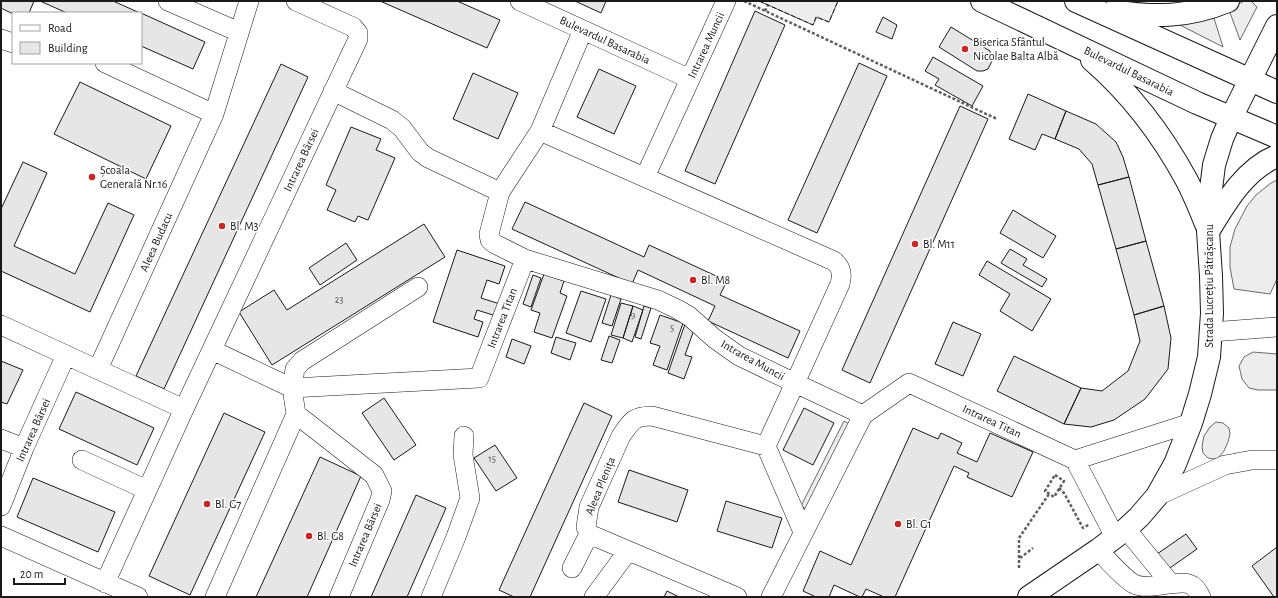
<svg xmlns="http://www.w3.org/2000/svg" width="1278" height="598" font-family="'Alegreya Sans',sans-serif">
	<style>
		.built { fill: #ededed; stroke: #6a6a6a }
		.building { fill: #e6e6e6; stroke: #1a1a1a }
		.lines { fill: none; stroke-linecap: round; stroke-linejoin: round }
		.minor-casing { stroke: #1a1a1a; stroke-width: 20 }
		.major-casing { stroke: #1a1a1a; stroke-width: 24 }
		.path { stroke: #5f5f5f; stroke-width: 2.5; stroke-dasharray: 3 2; stroke-linecap: butt }
		.minor { stroke: #fff; stroke-width: 19 }
		.major { stroke: #fff; stroke-width: 22 }
		.fence { stroke: #1a1a1a; stroke-width: 1; stroke-dasharray: 5 2; stroke-linecap: butt }
		.poi-dot { fill: #c62828; stroke: #fff; stroke-width: 1.5 }
		.labels { text-anchor: middle; dominant-baseline: central; stroke-width: 3; stroke-linejoin: round; paint-order: stroke }
		.number-label { font-size: 10px; fill: #4d4d4d }
		.street-label { font-size: 12px; fill: #1a1a1a; stroke: #fff }
		.poi-label { font-size: 12px; fill: #1a1a1a; stroke: #fff; text-anchor: start }
	</style>
	<rect width="100%" height="100%" fill="#fff"/>
	<path class="built" d="M759,1H838L829,22L817,17L813,25Z
		M1244,1H1251L1257,7L1240,40L1229,10Z
		M1213,15L1223,47L1180,25Z
		M1277,180V279L1270,294L1234,289L1230,267V247L1235,229L1247,206L1256,195L1271,183Z
		M1253,352L1277,354V390H1258L1249,388L1242,379L1239,366L1244,357Z
		M844,421L856,428L813,513L801,506Z
		M1216,422L1223,423L1229,428L1230,434L1228,442L1224,451L1218,458L1213,459L1208,458L1203,453L1202,446L1204,436L1210,427Z"/>
	<path class="building" d="M1,1H34L29,13L13,14L1,8Z
		M40,1H113L140,13H67Z
		M380,1H457L500,20L487,48Z
		M575,1H606L601,13Z
		M755,11L785,25L715,184L685,171Z
		M141,13L205,42L193,69L141,46Z
		M883,17L897,25L892,39L876,32Z
		M951,27L990,51L993,59L988,69L983,71H977L939,47Z
		M933,57L983,86L972,106L935,85L939,79L925,71Z
		M859,63L887,76L817,233L788,220Z
		M281,64L308,77L164,389L136,376Z
		M599,69L636,86L614,134L577,117Z
		M473,73L518,93L498,139L453,119Z
		M80,82L171,126L146,179L54,134Z
		M1028,94L1066,111L1055,139L1042,134L1035,150L1009,139Z
		M960,106L988,119L870,383L842,370Z
		M1066,111L1096,124L1116,142L1123,157L1129,177L1098,185L1092,164L1079,149L1055,139Z
		M351,127L381,139L376,150L395,158L368,220L358,216L355,222L327,210L336,190L326,185Z
		M23,162L47,173L14,246L75,274L108,203L134,215L90,312L1,271V209Z
		M1129,177L1146,241L1116,249L1098,185Z
		M525,202L644,257L649,245L727,281L720,295L800,331L788,358L708,321L715,306L638,270L632,284L512,229Z
		M1013,210L1056,236L1043,258L1000,233Z
		M424,224L445,257L272,365L239,312L274,290L287,310Z
		M1146,241L1164,306L1134,315L1116,249Z
		M346,243L357,260L320,285L309,268Z
		M1010,249L1027,259L1023,265L1047,279L1042,287L1001,263Z
		M457,250L505,266L499,284L487,280L481,298L500,304L496,316L477,310L474,319L483,322L478,337L433,322Z
		M987,261L1051,299L1032,331L1000,311L1010,294L979,275Z
		M544,274L564,281L560,293L567,296L552,338L534,332L540,313L531,310Z
		M533,275L541,278L531,307L523,304Z
		M581,291L606,299L591,342L566,333Z
		M611,295L621,299L612,326L602,323Z
		M621,303L633,306L623,338L611,335Z
		M633,306L643,310L632,342L623,338Z
		M644,306L651,308L641,339L635,337Z
		M1164,306L1171,338L1168,369L1145,399L1114,420L1091,427L1064,424L1081,388L1102,391L1128,371L1140,341L1134,315Z
		M660,315L683,323L667,370L653,365L660,346L650,343Z
		M953,322L981,334L963,376L935,364Z
		M685,324L695,327L685,355L692,357L684,379L668,373Z
		M609,336L620,340L612,363L601,360Z
		M556,337L576,343L570,360L551,353Z
		M512,339L531,346L524,364L506,357Z
		M1014,356L1081,388L1064,424L997,391Z
		M1,361L23,370L7,404L1,402Z
		M76,392L154,428L137,465L59,429Z
		M384,398L416,445L394,460L362,413Z
		M584,403L612,416L530,597H514L499,590Z
		M804,408L834,423L813,465L783,450Z
		M224,413L265,432L190,595L149,576Z
		M913,428L938,439L941,433L962,443L957,453L977,462L990,433L1033,452L1012,497L967,477L969,473L954,466L895,597H884L866,589L862,597H860L834,585L829,597H816L803,591L820,551L851,565Z
		M495,445L517,478L496,491L474,458Z
		M320,457L361,476L307,597H256Z
		M629,470L688,490L677,522L618,502Z
		M33,478L115,512L98,552L17,517Z
		M416,495L446,508L407,597H371Z
		M726,501L782,518L772,548L717,531Z
		M1186,534L1197,549L1167,570L1157,554Z
		M1277,547V597H1274L1252,566Z
		M667,591L679,597H664Z"/>
	<g class="lines">
		<defs>
			<path id="minor" d="M168,1L239,32
				M520,1L690,79
				M1,39L13,43
				M105,63L214,114
				M333,91L392,120L402,128L420,152L428,158L500,192
				M540,131L834,261C841,267 843,274 840,284L795,383L739,356L715,339L689,316L677,309L658,300L525,259L495,244L490,240L489,234L500,192Z
				M540,131L583,30
				M645,177L726,1
				M1,325L66,355
				M1211,332L1277,327
				M212,350L292,388L479,378L525,259
				M98,369L214,114L249,1
				M296,414L374,475L382,491L380,500L339,597
				M1,439L24,448
				M82,460L147,490
				M1075,460L1191,423
				M1157,496L1225,465L1252,460H1277
				M1,506L24,448L66,355L184,409
				M1126,529L1171,584
				M803,532L766,446L795,383L863,415L909,383L1075,460L1115,537
				M1,536L138,597
				M1098,550C1107,559 1123,578 1134,584C1150,592 1184,576 1194,587C1197,589 1199,594 1201,597
				M572,568L589,534
				M105,583L184,409L358,39V33L353,27L296,1
				M215,597L296,414L292,388L295,369L302,361L418,287
				M431,597L456,537L470,498L463,455L464,436
				M594,597L628,551
				M737,597L589,534L586,527L589,507L621,436C631,421 634,416 652,416L766,446
				M771,597L863,415"/>
			<path id="major" d="M982,1L1197,103L1277,137
				M1076,1L1277,92
				M1114,11C1155,18 1189,17 1228,1
				M1092,60C1130,93 1162,135 1186,179C1194,194 1200,209 1206,224
				M1209,230C1226,202 1245,169 1277,156
				M1029,597L1098,550L1126,529L1139,517L1157,496L1175,464L1191,423L1200,394L1209,357L1212,313L1211,276L1208,231L1210,197L1214,165L1222,139L1231,118L1277,26"/>
		</defs>
		<use href="#minor" class="minor-casing"/>
		<use href="#major" class="major-casing"/>
		<path class="path" d="M744,1L997,119
			M765,11L768,5
			M1055,475L1064,481L1054,497L1045,491Z
			M1059,488L1064,493L1083,528L1090,524
			M1020,558L1033,548
			M1019,568V538L1049,494"/>
		<use href="#minor" class="minor"/>
		<use href="#major" class="major"/>
		<path class="fence" d="M759,1L813,25L816,17L829,22L838,1"/>
	</g>
	<g class="poi-dot">
		<circle cx="965" cy="49" r="4"/>
		<circle cx="92" cy="177" r="4"/>
		<circle cx="222" cy="226" r="4"/>
		<circle cx="915" cy="244" r="4"/>
		<circle cx="693" cy="280" r="4"/>
		<circle cx="207" cy="504" r="4"/>
		<circle cx="898" cy="524" r="4"/>
		<circle cx="309" cy="536" r="4"/>
	</g>
	<g class="labels">
		<g class="number-label">
			<text x="339" y="300">23</text>
			<text x="633" y="315">9</text>
			<text x="672" y="328">5</text>
			<text x="492" y="459">15</text>
		</g>
		<g class="street-label">
			<text transform="translate(605 40) rotate(25)">Bulevardul Basarabia</text>
			<text transform="translate(706 45) rotate(-65)">Intrarea Muncii</text>
			<text transform="translate(1129 71) rotate(26)">Bulevardul Basarabia</text>
			<text transform="translate(301 160) rotate(-65)">Intrarea Bârsei</text>
			<text transform="translate(156 242) rotate(-66)">Aleea Budacu</text>
			<text transform="translate(1209 286) rotate(-90)">Strada Lucrețiu Pătrășcanu</text>
			<text transform="translate(502 318) rotate(-69)">Intrarea Titan</text>
			<text transform="translate(753 360) rotate(29)">Intrarea Muncii</text>
			<text transform="translate(992 421) rotate(25)">Intrarea Titan</text>
			<text transform="translate(33 430) rotate(-66)">Intrarea Bârsei</text>
			<text transform="translate(600 486) rotate(-68)">Aleea Plenița</text>
			<text transform="translate(365 535) rotate(-67)">Intrarea Bârsei</text>
		</g>
		<g class="poi-label">
			<text x="973" y="42">Biserica Sfântul<tspan x="973" dy="14">Nicolae Balta Albă</tspan></text>
			<text x="100" y="170">Școala<tspan x="100" dy="14">Generală Nr.16</tspan></text>
			<text x="230" y="226">Bl. M3</text>
			<text x="923" y="244">Bl. M11</text>
			<text x="701" y="280">Bl. M8</text>
			<text x="215" y="504">Bl. G7</text>
			<text x="906" y="524">Bl. G1</text>
			<text x="317" y="536">Bl. G8</text>
		</g>
	</g>
	<rect width="1278" height="598" fill="none" stroke="#1a1a1a" stroke-width="4"/>
	<rect x="12" y="12" width="130" height="52" fill="#ffffff" stroke="#a3a3a3"/>
	<rect x="20" y="25" width="20" height="6" fill="#ffffff" stroke="#a3a3a3"/>
	<text x="48" y="32" font-size="12" fill="#1a1a1a">Road</text>
	<rect x="20" y="42" width="20" height="12" fill="#e6e6e6" stroke="#a3a3a3"/>
	<text x="48" y="52" font-size="12" fill="#1a1a1a">Building</text>
	<path d="M14 578v6h51v-6" fill="none" stroke="#1a1a1a" stroke-width="2"/>
	<text x="20" y="578" font-size="12" fill="#1a1a1a" stroke="#ffffff" stroke-width="3" paint-order="stroke">20 m</text>
</svg>
